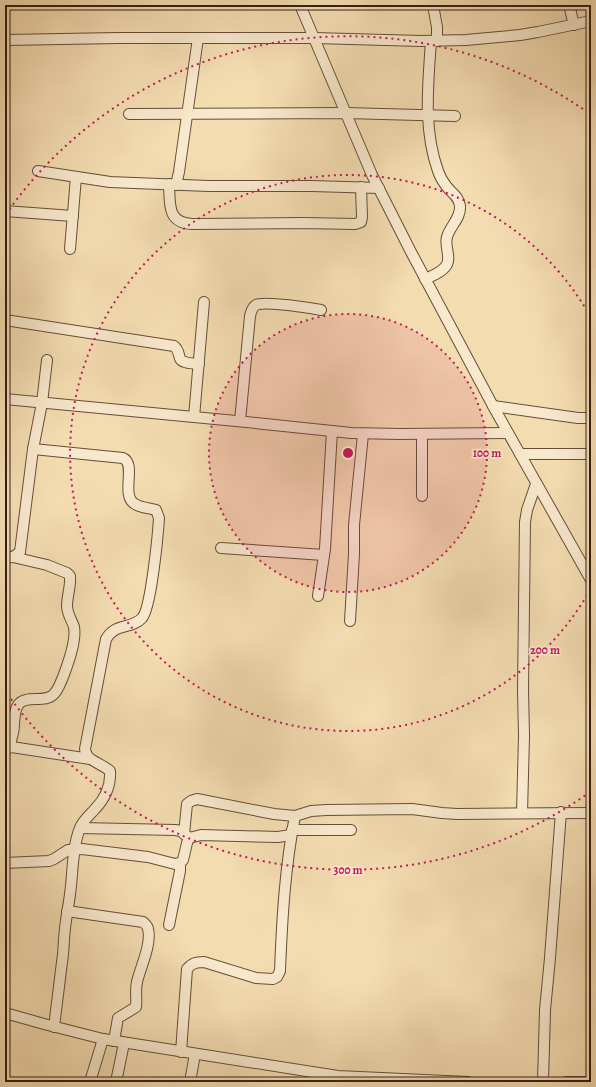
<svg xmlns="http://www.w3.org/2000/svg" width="596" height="1087" font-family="Alegreya,serif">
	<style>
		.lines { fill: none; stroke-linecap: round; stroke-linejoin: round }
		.minor-casing { stroke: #644e3a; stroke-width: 12 }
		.minor { stroke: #f8e8cc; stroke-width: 10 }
		.ring { fill: none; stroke: #c2185b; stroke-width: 2; stroke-dasharray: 2 4 }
		.centre { fill: #c2185b; stroke: #f8e8cc; stroke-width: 2 }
		.ring-label { font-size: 12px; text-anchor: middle; font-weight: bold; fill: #c2185b; stroke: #f8e8cc; stroke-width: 3.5; stroke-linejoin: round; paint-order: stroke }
	</style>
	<rect width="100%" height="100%" fill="#f4dcb1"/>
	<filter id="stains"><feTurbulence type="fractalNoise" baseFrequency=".005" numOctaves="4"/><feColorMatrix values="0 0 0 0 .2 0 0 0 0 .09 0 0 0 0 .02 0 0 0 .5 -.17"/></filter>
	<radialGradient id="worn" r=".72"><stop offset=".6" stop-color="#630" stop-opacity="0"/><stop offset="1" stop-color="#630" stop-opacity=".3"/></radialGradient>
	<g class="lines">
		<defs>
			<g id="minor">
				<polyline points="300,5 372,175 411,252 493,406 591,580"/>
				<polyline points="433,5 437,27 437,41"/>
				<polyline points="569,5 574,25"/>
				<polyline points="5,40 118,38 314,38 421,41 466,40 520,35 538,32 591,21"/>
				<polyline points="129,114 346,113 455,116"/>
				<polyline points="38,171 110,182 208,186 312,186 379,188"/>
				<path d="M169 184C170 204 167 223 192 224L304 223 355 224 361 222 362 217 361 187"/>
				<polyline points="176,185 179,172 198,38"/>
				<polyline points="5,211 73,216"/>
				<polyline points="70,249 76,177"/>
				<path d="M425 279C432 276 441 273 446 266 452 258 444 246 447 237 450 226 461 218 460 206 459 197 453 194 447 187 443 182 440 177 438 171 423 129 428 85 431 41"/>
				<path d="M5 320 174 346C182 352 176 360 185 362 189 364 194 363 199 364"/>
				<polyline points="5,399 236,421 351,433 400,434 508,433"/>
				<polyline points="493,406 578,418 591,418"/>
				<polyline points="194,417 204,302"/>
				<path d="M240 421 250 316C251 312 252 307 256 305 266 301 309 308 321 310"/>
				<polyline points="422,434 422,496"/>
				<path d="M33 449 123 458C137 464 120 496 135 504 141 508 150 508 156 510L159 518C158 534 151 609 142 618 131 630 116 622 106 639L85 749C85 751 86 753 87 755 89 760 105 766 110 771 111 785 105 799 95 809 90 815 83 820 80 828 72 847 73 874 70 894 69 903 67 912 66 921 64 932 64 943 63 954 60 979 57 1003 54 1027"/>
				<polyline points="520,454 591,454"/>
				<polyline points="221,548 324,555"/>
				<polyline points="5,558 13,557 20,552 33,449 42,403 47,360"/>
				<polyline points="318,596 325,549 332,431"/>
				<polyline points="350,621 354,554 354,525 363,434"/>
				<polyline points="5,746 90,759"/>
				<path d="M9 748C10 743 12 738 13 733 15 724 13 713 18 705 25 694 45 704 54 694 61 687 71 655 73 645 74 640 75 632 74 627 72 620 67 614 67 606 67 596 71 586 70 576L67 573 47 565 13 557"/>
				<polyline points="522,813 524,736 523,690 525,522 527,510 536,484"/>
				<polyline points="80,828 175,830 181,831 188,837"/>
				<polyline points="292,830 351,830"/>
				<polyline points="184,834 187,804 191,801 197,799 274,814 295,816 311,811 326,810 412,809 442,813 457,814 591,813"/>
				<polyline points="5,863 49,861 54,859 68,850 82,849 148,857 175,864 180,863 183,860 187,843 189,838 201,835 278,837 291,835"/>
				<path d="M67 911 143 922C145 924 148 926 148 929 152 944 140 968 137 982 135 990 137 999 136 1007L118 1018 114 1041"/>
				<polyline points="169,925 180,871 180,863"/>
				<polyline points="5,1013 44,1024 103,1039 338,1076 468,1082"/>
				<path d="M181 1052 187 969C192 963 196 962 204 962L256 978 273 979 277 977 280 971C282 919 285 867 295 816"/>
				<polyline points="90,1082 103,1039"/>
				<polyline points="116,1082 124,1043"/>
				<polyline points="190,1082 195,1054"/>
				<polyline points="543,1082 545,1010 550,958 561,812"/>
				<polyline points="566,1082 591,1082"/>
			</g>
		</defs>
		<use href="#minor" class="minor-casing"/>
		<use href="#minor" class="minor"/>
	</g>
	<circle cx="348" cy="453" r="139" fill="#c2185b" fill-opacity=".12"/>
	<g class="ring">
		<circle cx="348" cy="453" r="139"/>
		<path d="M590 590A278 278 0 1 1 590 316"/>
		<path d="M590 792A417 417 0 0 1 6 692M6 214A417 417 0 0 1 590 114"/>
	</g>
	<circle cx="348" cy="453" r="6" class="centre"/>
	<g class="ring-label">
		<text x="487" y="457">100 m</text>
		<text x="545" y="654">200 m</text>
		<text x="348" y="874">300 m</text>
	</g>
	<rect width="596" height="1087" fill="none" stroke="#f4dcb1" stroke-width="20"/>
	<rect x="6" y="6" width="584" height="1075" fill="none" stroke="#341f13" stroke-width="2"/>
	<rect x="10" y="10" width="576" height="1067" fill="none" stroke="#341f13"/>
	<rect width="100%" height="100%" filter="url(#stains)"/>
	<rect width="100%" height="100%" fill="url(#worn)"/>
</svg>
